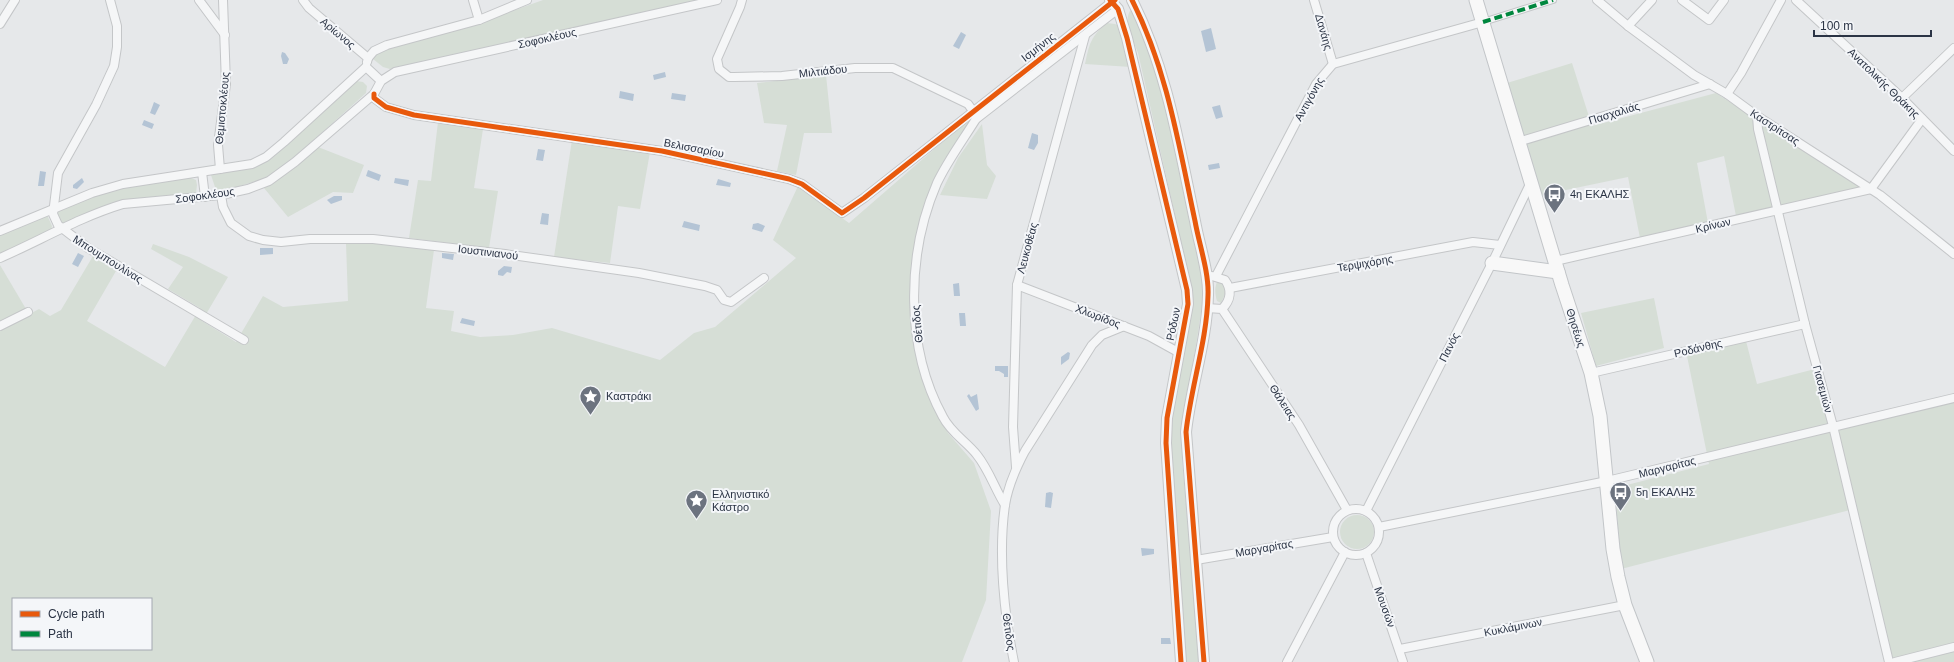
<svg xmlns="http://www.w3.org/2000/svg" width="1954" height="662" font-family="Helvetica,sans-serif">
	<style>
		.green { fill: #d6ded6; fill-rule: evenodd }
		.water { fill: #b4c4d5 }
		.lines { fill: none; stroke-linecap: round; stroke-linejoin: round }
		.pedestrian-casing { stroke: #c4c6c8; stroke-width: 8 }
		.minor-casing { stroke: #c4c6c8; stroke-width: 10 }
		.tertiary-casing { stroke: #c4c6c8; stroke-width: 12 }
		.primary-casing { stroke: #c2c5c8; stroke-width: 15 }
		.pedestrian { stroke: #f5f6f7; stroke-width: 6 }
		.minor { stroke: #f5f6f7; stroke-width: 8 }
		.tertiary { stroke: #f5f6f7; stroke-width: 10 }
		.primary { stroke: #f8f8f8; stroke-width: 13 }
		.quiet { stroke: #00873e; stroke-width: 4; stroke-dasharray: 8 4; stroke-linecap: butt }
		.cycleway-casing { stroke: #f4f6f9; stroke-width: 8 }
		.cycleway { stroke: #e8590c; stroke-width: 5 }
		.labels { text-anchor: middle; stroke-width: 4; stroke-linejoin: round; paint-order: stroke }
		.street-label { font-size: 11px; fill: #2b3445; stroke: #f4f6f9 }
		.poi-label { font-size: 11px; fill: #2b3445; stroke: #f4f6f9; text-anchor: start }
	</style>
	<rect width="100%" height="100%" fill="#e6e8ea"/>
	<g class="green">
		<polygon points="543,0 700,0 390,69 383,67 373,59 377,52 479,23"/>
		<path d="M1130 11 1136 13 1161 85 1191 215 1203 287 1202 306 1197 339 1182 425V459L1200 662H1185L1170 473 1171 434 1176 388 1191 285 1138 53C1134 42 1123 22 1130 11Z"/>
		<path d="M1107 23 1115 24 1122 28 1131 67 1085 64C1089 44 1091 36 1107 23Z"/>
		<polygon points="1572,63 1592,126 1716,93 1862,188 1736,216 1724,156 1697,163 1708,223 1640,238 1628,177 1542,195 1507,83"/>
		<polygon points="826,75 832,133 804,133 796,175 777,171 787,125 764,123 757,83"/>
		<polygon points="356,81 363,82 367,86 366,93 286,165 266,178 217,193 211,175 214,172 250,169 272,158"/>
		<path d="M970 118 972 123 949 154 933 182 920 223 912 318 926 392 948 433 974 463 991 511 986 600 962 662H0V330L39 309 50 316 61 310 93 256 116 271 87 321 165 367 200 308 168 289 183 267 151 249 153 244 189 257 228 277 202 321 236 342 263 296 283 307 348 301 346 243 372 242 434 250 426 308 454 311 451 331 480 337 513 335 552 328 660 360 694 333 715 327 796 258 773 240 798 186 849 223ZM13 599H151V649H13Z"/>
		<polygon points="438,122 483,129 474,188 498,191 489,248 409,238 418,180 431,181"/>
		<polygon points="982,124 987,165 996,176 987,199 940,195 958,158"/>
		<polygon points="572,140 650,152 640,209 618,206 610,263 554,257"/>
		<polygon points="318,147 364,165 353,193 333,192 288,217 264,188 289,172"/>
		<polygon points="191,178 196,180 197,185 196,193 194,195 128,201 65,225 57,217 57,212 100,194 131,185"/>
		<polygon points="47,215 52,226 51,231 0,255 0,235"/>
		<polygon points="0,265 26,309 0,322"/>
		<path d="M1218 280 1226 285V292L1221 303 1217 301C1215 294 1214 287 1218 280Z"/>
		<polygon points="1654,298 1664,348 1596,366 1581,313"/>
		<polygon points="1746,341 1757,384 1815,369 1850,510 1621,569 1615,488 1709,464 1687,356"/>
		<polygon points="1954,397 1954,662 1893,662 1833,426"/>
		<circle cx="1357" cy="532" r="17"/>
	</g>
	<g class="water">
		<polygon points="1211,28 1216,49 1206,52 1201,31"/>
		<polygon points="961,32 966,35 959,49 953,46"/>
		<polygon points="282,52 285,53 289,59 287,64 283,64 281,56"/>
		<polygon points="665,72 666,77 654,80 653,75"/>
		<polygon points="620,91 634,94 633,101 619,98"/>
		<polygon points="672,93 686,95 685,101 671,99"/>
		<polygon points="154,102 160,105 155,115 150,113"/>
		<polygon points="1220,105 1223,117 1216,119 1212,107"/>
		<polygon points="144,120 154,124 152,129 142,125"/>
		<polygon points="1032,133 1038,135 1038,143 1034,150 1028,148"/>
		<polygon points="538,149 545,150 543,161 536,160"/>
		<polygon points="1219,163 1220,168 1209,170 1208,165"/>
		<polygon points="368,170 381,175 379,181 366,176"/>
		<polygon points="40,171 46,172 44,186 38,186"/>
		<polygon points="82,178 84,182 77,189 73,188 73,185"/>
		<polygon points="395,178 409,180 408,186 394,183"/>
		<polygon points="718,179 731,183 730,187 716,185"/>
		<polygon points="334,196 342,196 342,200 331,204 327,200"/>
		<polygon points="542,213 549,214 548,225 540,224"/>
		<polygon points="684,221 700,225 699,231 682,227"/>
		<polygon points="758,223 765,226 762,232 752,229 753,224"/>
		<polygon points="260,248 273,248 273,254 260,255"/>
		<polygon points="78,253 84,256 78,267 72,264"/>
		<polygon points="442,253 454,254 453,260 442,258"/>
		<polygon points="504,266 512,267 511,273 507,272 503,276 498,275 498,271"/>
		<polygon points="959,283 960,296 954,296 953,284"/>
		<polygon points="959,313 965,313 966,326 960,326"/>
		<polygon points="462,318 475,321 474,326 460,323"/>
		<polygon points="1068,352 1070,353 1069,359 1061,365 1061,357"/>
		<polygon points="995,366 1008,366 1008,377 1004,377 1004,374 999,371 995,371"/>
		<polygon points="969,394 971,397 977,394 979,409 976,411 967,396"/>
		<polygon points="1050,492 1053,493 1051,508 1045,507 1046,493"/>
		<polygon points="1141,548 1154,549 1154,554 1142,556"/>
		<polygon points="1161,638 1170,638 1171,644 1161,644"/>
	</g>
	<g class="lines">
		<defs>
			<polyline id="pedestrian" points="1483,22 1553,0"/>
			<g id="minor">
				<polyline points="110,0 117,26 117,47 114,66 96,105 58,173 53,214 58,225 88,248 244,340"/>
				<polyline points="199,0 225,35"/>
				<polyline points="303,0 309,8 368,58 367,62"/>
				<polyline points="473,0 479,20"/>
				<path d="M742 0 740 7 717 59 719 69 729 77H734L782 76 855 68H893L968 104 973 111 976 119C963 140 948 160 937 183 906 255 905 348 943 417 951 433 967 442 977 455 989 470 995 489 1005 505"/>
				<polyline points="1314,0 1333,64"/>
				<polyline points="1597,0 1628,26 1694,75 1727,94 1757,116 1880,195 1954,254"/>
				<polyline points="1682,0 1709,20 1724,0"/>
				<polyline points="1796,0 1902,98 1954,151"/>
				<polyline points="0,24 15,0"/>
				<polyline points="1628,26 1652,0"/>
				<polyline points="368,58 374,51 387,45 479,20 527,0"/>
				<polyline points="366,67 381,81"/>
				<polyline points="374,94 374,98 386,107 414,115 662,151 789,179 802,184 842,213 864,198 1113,1"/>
				<polyline points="1727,94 1741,73 1781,0"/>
				<polyline points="1902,98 1954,48"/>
				<polyline points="1757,116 1758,129 1805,324 1833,426 1889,662"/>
				<polyline points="976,119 1118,9"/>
				<polyline points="1518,142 1710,84"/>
				<polyline points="220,169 218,145 226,84 223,0"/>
				<polyline points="202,172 205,197"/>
				<polyline points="1871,189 1922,119"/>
				<polyline points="221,195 223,207 231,223 249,236 263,240 281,242 310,239 373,239 505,254 639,273 705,286 717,290 724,300 731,302 764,278"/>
				<polyline points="0,231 92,193 123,184 252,164 266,157 284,142 366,67"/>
				<path d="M0 258C41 240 80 217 123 204L221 195 248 189 269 181 295 162 374 94 381 81 395 72 717 0"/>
				<polyline points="1555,261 1871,189"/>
				<path d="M1212 276 1225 280C1232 290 1231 300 1222 309"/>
				<polyline points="1216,276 1316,84 1333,64 1483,22"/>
				<polyline points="1017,285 1149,336 1178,352"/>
				<polyline points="1230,288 1473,242 1500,245"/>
				<polyline points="1207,308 1222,309 1299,425 1347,510"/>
				<polyline points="0,326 28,312"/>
				<polyline points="1591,373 1805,324"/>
				<polyline points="1016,467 1013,427 1017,285 1085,36"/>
				<circle cx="1356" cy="532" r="23"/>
				<polyline points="1366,511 1492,263 1531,182"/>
				<polyline points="1379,527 1607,481 1954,398"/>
				<polyline points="1366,553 1403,662"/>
				<polyline points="1196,560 1333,537"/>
				<polyline points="1400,649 1625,605"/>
				<path d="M1014 662C1004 614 998 554 1005 505 1008 486 1016 468 1025 451L1092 345 1102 335 1124 326"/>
				<polyline points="1287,662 1345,552"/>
				<polyline points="1895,662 1954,647"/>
			</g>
			<g id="tertiary">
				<polyline points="1110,0 1118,9 1127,38 1187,290 1188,304 1167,418 1166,443 1181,662"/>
				<path d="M1132 0C1167 69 1179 146 1195 221 1199 244 1209 272 1208 295 1207 341 1191 386 1186 432L1204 662"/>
			</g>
			<g id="primary">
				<polyline points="1476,0 1562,285 1591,373 1600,416 1613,549 1618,577 1625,605 1647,662"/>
				<polyline points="1492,263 1558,272"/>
			</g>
		</defs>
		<use href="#pedestrian" class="pedestrian-casing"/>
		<use href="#minor" class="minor-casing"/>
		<use href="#tertiary" class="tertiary-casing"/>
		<use href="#primary" class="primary-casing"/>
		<use href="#pedestrian" class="pedestrian"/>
		<use href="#minor" class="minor"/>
		<use href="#tertiary" class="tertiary"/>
		<use href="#primary" class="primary"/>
		<polyline class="quiet" points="1483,22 1553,0"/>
		<defs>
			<g id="cycleway">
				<polyline points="1110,0 1118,9 1127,38 1187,290 1188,304 1167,418 1166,443 1181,662"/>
				<path d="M1132 0C1167 69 1179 146 1195 221 1199 244 1209 272 1208 295 1207 341 1191 386 1186 432L1204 662"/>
				<polyline points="374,94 374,98 386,107 414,115 662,151 789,179 802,184 842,213 864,198 1115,0"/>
			</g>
		</defs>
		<use href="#cycleway" class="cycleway-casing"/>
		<use href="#cycleway" class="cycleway"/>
	</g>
	<defs>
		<symbol id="bus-pin" viewBox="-11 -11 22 30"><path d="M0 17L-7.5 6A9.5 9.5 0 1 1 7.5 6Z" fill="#6c737f" stroke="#f4f6f9"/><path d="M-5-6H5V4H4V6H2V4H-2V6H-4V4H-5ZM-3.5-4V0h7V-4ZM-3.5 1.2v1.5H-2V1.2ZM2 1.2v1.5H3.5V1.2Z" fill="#fff"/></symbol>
		<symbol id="sight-pin" viewBox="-11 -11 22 30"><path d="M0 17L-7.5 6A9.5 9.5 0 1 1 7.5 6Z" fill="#6c737f" stroke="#f4f6f9"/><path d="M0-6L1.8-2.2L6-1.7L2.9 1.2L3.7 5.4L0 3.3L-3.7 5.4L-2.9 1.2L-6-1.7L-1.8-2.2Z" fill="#fff"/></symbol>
	</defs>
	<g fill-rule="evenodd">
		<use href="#bus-pin" x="1542" y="182" width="25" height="34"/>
		<use href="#sight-pin" x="578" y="384" width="25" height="34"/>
		<use href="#bus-pin" x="1608" y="480" width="25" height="34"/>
		<use href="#sight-pin" x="684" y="488" width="25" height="34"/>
	</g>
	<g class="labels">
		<g class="street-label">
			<text transform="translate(1324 32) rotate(74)" y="4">Δανάης</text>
			<text transform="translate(338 33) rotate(40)" y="4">Αρίωνος</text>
			<text transform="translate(547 38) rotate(-13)" y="4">Σοφοκλέους</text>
			<text transform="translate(1038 47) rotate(-38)" y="4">Ισμήνης</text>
			<text transform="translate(823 71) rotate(-6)" y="4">Μιλτιάδου</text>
			<text transform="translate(1884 83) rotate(44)" y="4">Ανατολικής Θράκης</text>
			<text transform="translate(1309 99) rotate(-61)" y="4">Αντιγόνης</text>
			<text transform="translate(222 108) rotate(-85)" y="4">Θεμιστοκλέους</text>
			<text transform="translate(1614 113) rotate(-17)" y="4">Πασχαλιάς</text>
			<text transform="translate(1775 127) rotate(33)" y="4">Καστρίτσας</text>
			<text transform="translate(694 148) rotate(11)" y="4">Βελισσαρίου</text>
			<text transform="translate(205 195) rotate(-8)" y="4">Σοφοκλέους</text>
			<text transform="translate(1713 225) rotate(-13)" y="4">Κρίνων</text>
			<text transform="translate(1027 248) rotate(-75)" y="4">Λευκοθέας</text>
			<text transform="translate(488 252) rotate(7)" y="4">Ιουστινιανού</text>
			<text transform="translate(108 259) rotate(32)" y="4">Μπουμπουλίνας</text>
			<text transform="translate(1365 263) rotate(-10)" y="4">Τερψιχόρης</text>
			<text transform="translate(1098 316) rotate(21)" y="4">Χλωρίδος</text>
			<text transform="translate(917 324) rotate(-95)" y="4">Θέτιδος</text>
			<text transform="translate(1173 324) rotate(-78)" y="4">Ρόδων</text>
			<text transform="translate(1576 328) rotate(72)" y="4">Θησέως</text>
			<text transform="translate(1449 347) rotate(-63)" y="4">Πανός</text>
			<text transform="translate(1698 348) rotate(-13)" y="4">Ροδάνθης</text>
			<text transform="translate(1823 389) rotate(75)" y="4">Γιασεμιών</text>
			<text transform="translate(1283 402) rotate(57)" y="4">Θάλειας</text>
			<text transform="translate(1667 467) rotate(-14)" y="4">Μαργαρίτας</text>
			<text transform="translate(1264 548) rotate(-10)" y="4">Μαργαρίτας</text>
			<text transform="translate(1385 607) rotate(70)" y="4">Μουσών</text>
			<text transform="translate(1513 627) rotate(-11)" y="4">Κυκλάμινων</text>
			<text transform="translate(1009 632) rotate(82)" y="4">Θέτιδος</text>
		</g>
		<g class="poi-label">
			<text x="1570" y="198">4η ΕΚΑΛΗΣ</text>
			<text x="606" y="400">Καστράκι</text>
			<text x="1636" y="496">5η ΕΚΑΛΗΣ</text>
			<text x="712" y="498">Ελληνιστικό<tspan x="712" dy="13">Κάστρο</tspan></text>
		</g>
	</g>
	<rect x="12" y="598" width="140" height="52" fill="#f4f6f9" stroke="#a4a8b1"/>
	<rect x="20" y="611" width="20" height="6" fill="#e8590c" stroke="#a4a8b1"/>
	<text x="48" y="618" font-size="12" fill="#2b3445">Cycle path</text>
	<rect x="20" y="631" width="20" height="6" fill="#00873e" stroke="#a4a8b1"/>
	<text x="48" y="638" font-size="12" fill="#2b3445">Path</text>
	<path d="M1814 30v6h117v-6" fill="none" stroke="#2b3445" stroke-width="2"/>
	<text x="1820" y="30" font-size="12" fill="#2b3445" stroke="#f4f6f9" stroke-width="3" paint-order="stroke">100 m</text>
</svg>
